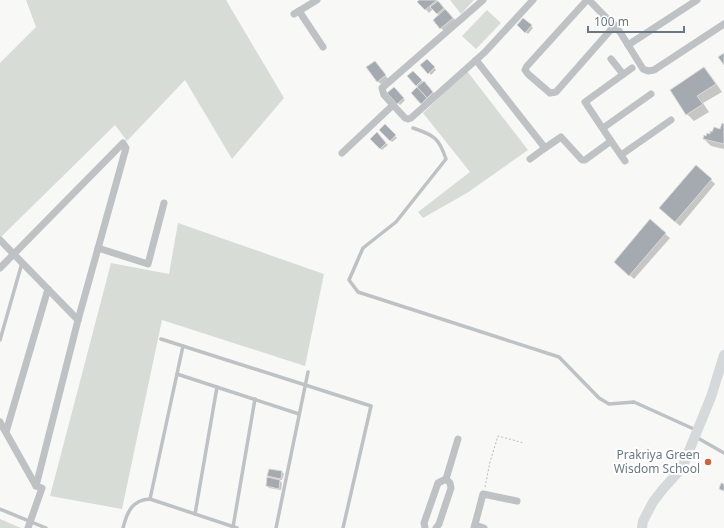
<svg xmlns="http://www.w3.org/2000/svg" width="724" height="528" font-family="'Noto Sans',sans-serif">
	<style>
		.green { fill: #d8dcd6 }
		.shadow { fill: #0003 }
		.building { fill: #a4aab0; stroke: #dadad8 }
		.lines { fill: none; stroke-linecap: round; stroke-linejoin: round }
		.path { stroke: #b8bbbe; stroke-width: 1; stroke-dasharray: 2 2; stroke-linecap: butt }
		.service { stroke: #bec2c5; stroke-width: 3.5 }
		.minor { stroke: #bec2c5; stroke-width: 7 }
		.secondary { stroke: #d5d9dc; stroke-width: 10 }
		.poi-dot { fill: #cc6341; stroke: #fff; stroke-width: 1.5 }
		.labels { text-anchor: middle; stroke-width: 4; stroke-linejoin: round; paint-order: stroke }
		.poi-label { font-size: 12px; fill: #6b7883; stroke: #fff; text-anchor: end }
	</style>
	<rect width="100%" height="100%" fill="#f8f8f6"/>
	<g class="green">
		<polygon points="26,0 226,0 284,98 232,159 185,80 127,141 115,125 0,238 0,63 36,27"/>
		<polygon points="450,0 474,0 461,14"/>
		<polygon points="487,10 501,23 476,49 462,36"/>
		<polygon points="467,71 528,150 467,193 423,218 418,212 470,172 423,113"/>
		<polygon points="178,223 324,274 305,366 162,320 122,509 50,496 111,263 169,274"/>
		<polygon points="0,519 21,528 0,528"/>
	</g>
	<g class="shadow">
		<polygon points="421,0 437,0 456,21 444,31 434,20 439,15 433,9 429,13 419,2"/>
		<polygon points="524,19 533,28 528,34 518,25"/>
		<polygon points="427,60 436,70 431,75 422,65"/>
		<polygon points="375,62 388,79 381,84 377,81"/>
		<polygon points="704,69 711,76 722,92 703,103 709,112 694,121 687,114 671,90"/>
		<polygon points="413,72 435,94 423,105 412,93 418,87 408,76"/>
		<polygon points="394,88 405,100 400,105 389,93"/>
		<polygon points="385,125 397,138 392,142 381,130"/>
		<polygon points="724,125 724,149 711,146 704,139 721,130"/>
		<polygon points="377,134 388,145 382,150 371,139"/>
		<polygon points="711,180 715,184 680,226 665,213"/>
		<polygon points="650,221 670,238 634,279 619,266"/>
		<polygon points="282,472 284,474 282,480 279,480 282,483 281,490 269,488 267,486 271,479 268,476"/>
	</g>
	<g class="building">
		<polygon points="419,0 437,0 425,10 417,2"/>
		<polygon points="438,1 444,8 437,14 430,7"/>
		<polygon points="445,9 453,18 440,29 433,20"/>
		<polygon points="523,18 532,25 525,33 517,25"/>
		<polygon points="724,53 724,65 718,57"/>
		<polygon points="427,59 435,67 428,74 420,65"/>
		<polygon points="375,61 386,75 377,82 366,67"/>
		<polygon points="704,67 716,84 697,96 703,104 686,115 670,90"/>
		<polygon points="413,71 422,80 416,86 407,76"/>
		<polygon points="424,81 433,92 427,98 417,87"/>
		<polygon points="394,87 404,98 397,104 387,93"/>
		<polygon points="417,87 427,98 421,104 411,93"/>
		<polygon points="722,123 724,124 724,144 703,139 704,135 706,136 707,133 710,134 710,131 712,132 714,127 720,129"/>
		<polygon points="385,124 396,135 390,141 379,130"/>
		<polygon points="377,132 386,143 380,149 370,139"/>
		<polygon points="696,165 712,179 675,222 659,208"/>
		<polygon points="650,219 666,233 629,276 614,262"/>
		<polygon points="269,469 282,471 281,479 267,476"/>
		<polygon points="267,477 280,480 279,489 266,486"/>
		<polygon points="721,483 724,484 724,491 719,489"/>
	</g>
	<g class="lines">
		<polyline class="path" points="485,487 490,462 498,436 524,443"/>
		<g class="service">
			<path d="M413 128C434 135 439 138 446 159L396 222 363 248 349 280 358 292 559 357 599 398 609 404 634 402 696 430"/>
			<polyline points="161,339 371,406 343,528"/>
			<polyline points="0,340 22,263"/>
			<polyline points="177,374 299,414"/>
			<polyline points="696,437 724,453"/>
			<polyline points="150,499 183,346"/>
			<polyline points="0,509 46,528"/>
			<polyline points="195,514 217,387"/>
			<polyline points="233,527 255,399"/>
			<path d="M123 528C127 512 132 500 150 499L237 528"/>
			<polyline points="276,528 308,372"/>
		</g>
		<g class="minor">
			<polyline points="483,0 382,88 384,95 405,118 408,119 411,118 485,52 533,0"/>
			<polyline points="587,0 527,66 525,70 528,74 550,93 556,92 615,25"/>
			<polyline points="589,0 620,32 643,69 648,71 654,70 724,24"/>
			<polyline points="299,11 323,47"/>
			<polyline points="294,14 317,0"/>
			<polyline points="628,45 697,0"/>
			<polyline points="611,59 623,74"/>
			<polyline points="476,60 545,148 561,137 582,160 585,160 611,141 625,161"/>
			<polyline points="603,128 651,94"/>
			<polyline points="611,141 585,102 632,68"/>
			<polyline points="342,153 393,105"/>
			<polyline points="621,155 671,120"/>
			<polyline points="530,159 545,148"/>
			<polyline points="0,240 78,320"/>
			<polyline points="98,248 148,264 164,203"/>
			<polyline points="0,268 123,143 126,148 78,320 36,486"/>
			<polyline points="0,422 36,486 42,488 28,528"/>
			<polyline points="6,432 48,289"/>
			<polyline points="475,525 484,528"/>
			<polyline points="425,528 424,523 438,483 446,479"/>
			<polyline points="436,528 439,524 451,488 450,483 446,479 458,439"/>
			<polyline points="474,528 483,494 517,501"/>
		</g>
		<polyline class="secondary" points="642,528 643,521 653,502 663,489 682,468 711,397 724,355"/>
	</g>
	<circle class="poi-dot" cx="708" cy="462" r="4"/>
	<g class="labels">
		<g class="poi-label">
			<text x="700" y="459">Prakriya Green<tspan x="700" dy="14">Wisdom School</tspan></text>
		</g>
	</g>
	<path d="M588 26v6h96v-6" fill="none" stroke="#6b7883" stroke-width="2"/>
	<text x="594" y="26" font-size="12" fill="#6b7883" stroke="#ffffff" stroke-width="3" paint-order="stroke">100 m</text>
</svg>
